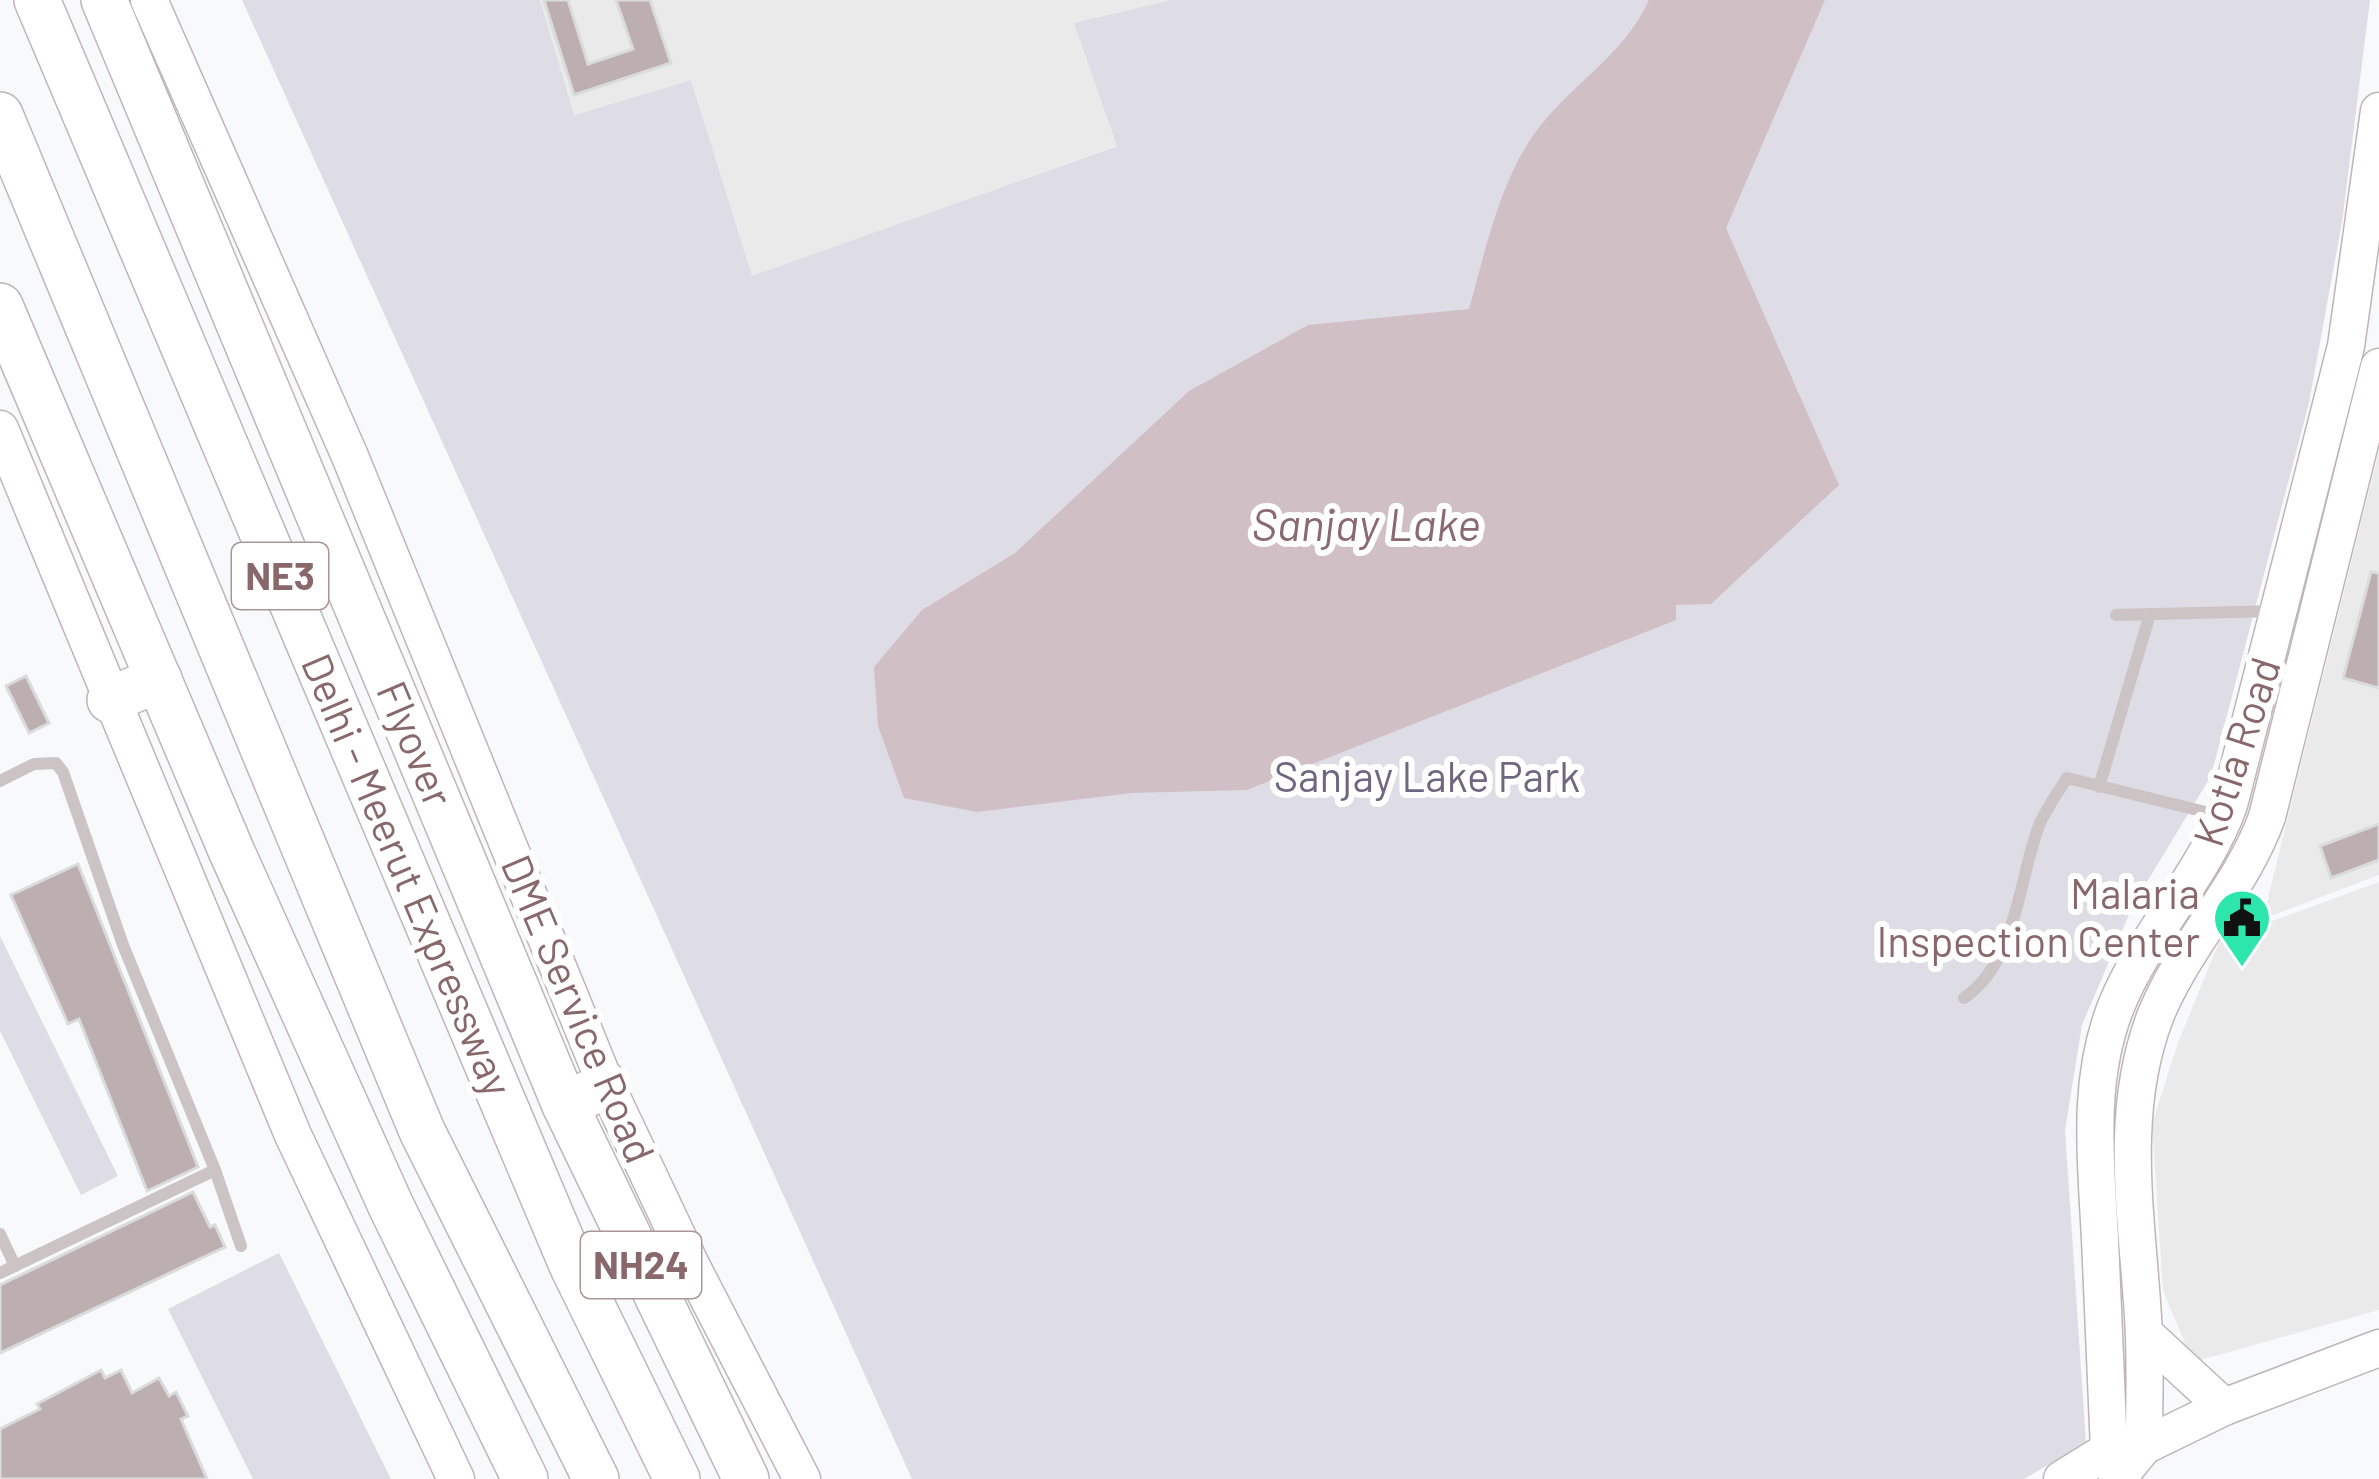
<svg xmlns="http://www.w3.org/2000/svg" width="2379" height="1479" font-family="Barlow,sans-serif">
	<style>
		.built { fill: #ebeaeb }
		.green { fill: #dedde6 }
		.water { fill: #d0c0c5 }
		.building { fill: #bdaeaf; stroke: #dadbdc; stroke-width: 3 }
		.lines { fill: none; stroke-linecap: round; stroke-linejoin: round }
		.secondary-casing { stroke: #c0b5b6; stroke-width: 39 }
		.highway-casing { stroke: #beb6b7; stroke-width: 48 }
		.lane { stroke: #ccc3c4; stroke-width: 12 }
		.secondary { stroke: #fff; stroke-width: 36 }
		.highway { stroke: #fff; stroke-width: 45 }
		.labels { text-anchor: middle; stroke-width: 12; stroke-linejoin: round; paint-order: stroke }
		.shield { fill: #fff; stroke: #ac9597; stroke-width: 3 }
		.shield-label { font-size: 39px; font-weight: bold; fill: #89686b }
		.street-label { font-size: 42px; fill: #89686b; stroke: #fff }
		.park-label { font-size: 42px; fill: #6e6780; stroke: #fff }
		.poi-label { font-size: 42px; fill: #89686b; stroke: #fff; text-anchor: end }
		.water-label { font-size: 45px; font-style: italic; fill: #8b6973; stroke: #fff }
	</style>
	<rect width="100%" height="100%" fill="#f8f9fa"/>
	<g class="built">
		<polygon points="540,0 1172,0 1118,145 752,277 691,80 573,115"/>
		<polygon points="2379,451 2379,875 2263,919 2282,841"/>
		<polygon points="2379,882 2379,1310 2193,1362 2163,1291 2152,1124 2179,1040 2220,940"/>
	</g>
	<g class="green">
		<polygon points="242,0 540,0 574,115 691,80 752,276 1117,146 1074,23 1172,0 2370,0 2342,222 2309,403 2211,776 2133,905 2082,1025 2065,1130 2086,1443 2024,1479 912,1479"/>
		<polygon points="0,936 118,1176 81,1195 0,1031"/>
		<polygon points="279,1253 391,1479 253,1479 168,1309"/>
	</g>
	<path class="water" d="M1649 0H1825L1726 228 1839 485 1711 604 1676 605V620L1247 790 1131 793 977 812 904 798 878 726 874 667 922 610 1015 553 1189 391 1308 325 1469 309C1485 252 1499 184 1534 134 1569 85 1624 56 1649 0Z"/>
	<g class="building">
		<polygon points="544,0 568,0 588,64 633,49 616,0 650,0 671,63 574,95"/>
		<polygon points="2371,572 2379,573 2379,688 2343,678"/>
		<polygon points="26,676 49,723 29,733 6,686"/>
		<polygon points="2379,824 2379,860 2331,878 2320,846"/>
		<polygon points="78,864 198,1167 147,1191 79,1019 68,1024 11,895"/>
		<polygon points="193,1192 210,1227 215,1225 225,1247 0,1353 0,1285"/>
		<polygon points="101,1370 105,1378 121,1370 132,1393 159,1378 169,1396 176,1392 188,1416 181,1419 207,1479 0,1479 0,1429 40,1409 37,1404"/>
	</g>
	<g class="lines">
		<defs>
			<g id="secondary">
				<polyline points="149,0 349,454 606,1085 691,1265 802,1479"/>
				<polyline points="0,429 293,1135 456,1479"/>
				<polyline points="2144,1333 2224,1407"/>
				<path d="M2144 1446C2144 1403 2146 1360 2143 1317 2137 1217 2118 1114 2155 1017 2183 946 2241 889 2267 817L2379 367"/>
				<path d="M2109 1450C2106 1379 2103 1309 2100 1239 2096 1161 2086 1079 2117 1004 2146 933 2203 877 2229 805L2346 346 2379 111"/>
				<polyline points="2062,1479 2109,1450 2144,1446 2224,1407 2379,1348"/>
				<polyline points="2117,1479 2144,1446"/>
			</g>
			<g id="highway">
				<polyline points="37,0 572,1265 677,1479"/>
				<polyline points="104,0 565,1105 746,1479"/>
				<polyline points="0,115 422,1131 596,1479"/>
				<polyline points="0,306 231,850 391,1206 525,1479"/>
				<polyline points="110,700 159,679"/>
				<polyline points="565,1105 606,1085"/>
			</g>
		</defs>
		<use href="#secondary" class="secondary-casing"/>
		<use href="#highway" class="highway-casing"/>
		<g class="lane">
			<polyline points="2116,615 2276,611"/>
			<polyline points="0,781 34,764 56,763 63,772 123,945 215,1170 241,1246"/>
			<polyline points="2099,787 2150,614"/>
			<path d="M1964 998C2016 963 2018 884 2038 828 2045 810 2057 794 2067 778L2218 815"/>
			<polyline points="0,1234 15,1266"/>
			<polyline points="0,1273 215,1170"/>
		</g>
		<use href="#secondary" class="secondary"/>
		<use href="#highway" class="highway"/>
	</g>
	<defs>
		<symbol id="civic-pin" viewBox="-11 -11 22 30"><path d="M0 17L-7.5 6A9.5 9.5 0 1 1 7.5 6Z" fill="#2ce6ac" stroke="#fff"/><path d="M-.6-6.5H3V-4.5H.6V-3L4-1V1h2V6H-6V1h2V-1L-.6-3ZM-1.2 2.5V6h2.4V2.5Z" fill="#111"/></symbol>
	</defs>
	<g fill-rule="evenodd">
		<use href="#civic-pin" x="2209" y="885" width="66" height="90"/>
	</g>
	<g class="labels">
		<g class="shield">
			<rect x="232" y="543" width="96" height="66" rx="9"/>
			<rect x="581" y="1232" width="120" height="66" rx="9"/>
		</g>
		<g class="shield-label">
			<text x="280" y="590">NE3</text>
			<text x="641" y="1279">NH24</text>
		</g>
		<g class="street-label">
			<text transform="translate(415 744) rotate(67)" y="15">Flyover</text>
			<text transform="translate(2237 752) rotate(-72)" y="15">Kotla Road</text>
			<text transform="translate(407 875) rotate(67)" y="15">Delhi - Meerut Expressway</text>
			<text transform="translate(578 1009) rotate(67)" y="15">DME Service Road</text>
		</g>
		<g class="park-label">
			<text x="1427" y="792">Sanjay Lake Park</text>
		</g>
		<g class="poi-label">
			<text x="2200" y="909">Malaria<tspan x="2200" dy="48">Inspection Center</tspan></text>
		</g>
		<g class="water-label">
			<text x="1366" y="541">Sanjay Lake</text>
		</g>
	</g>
</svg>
